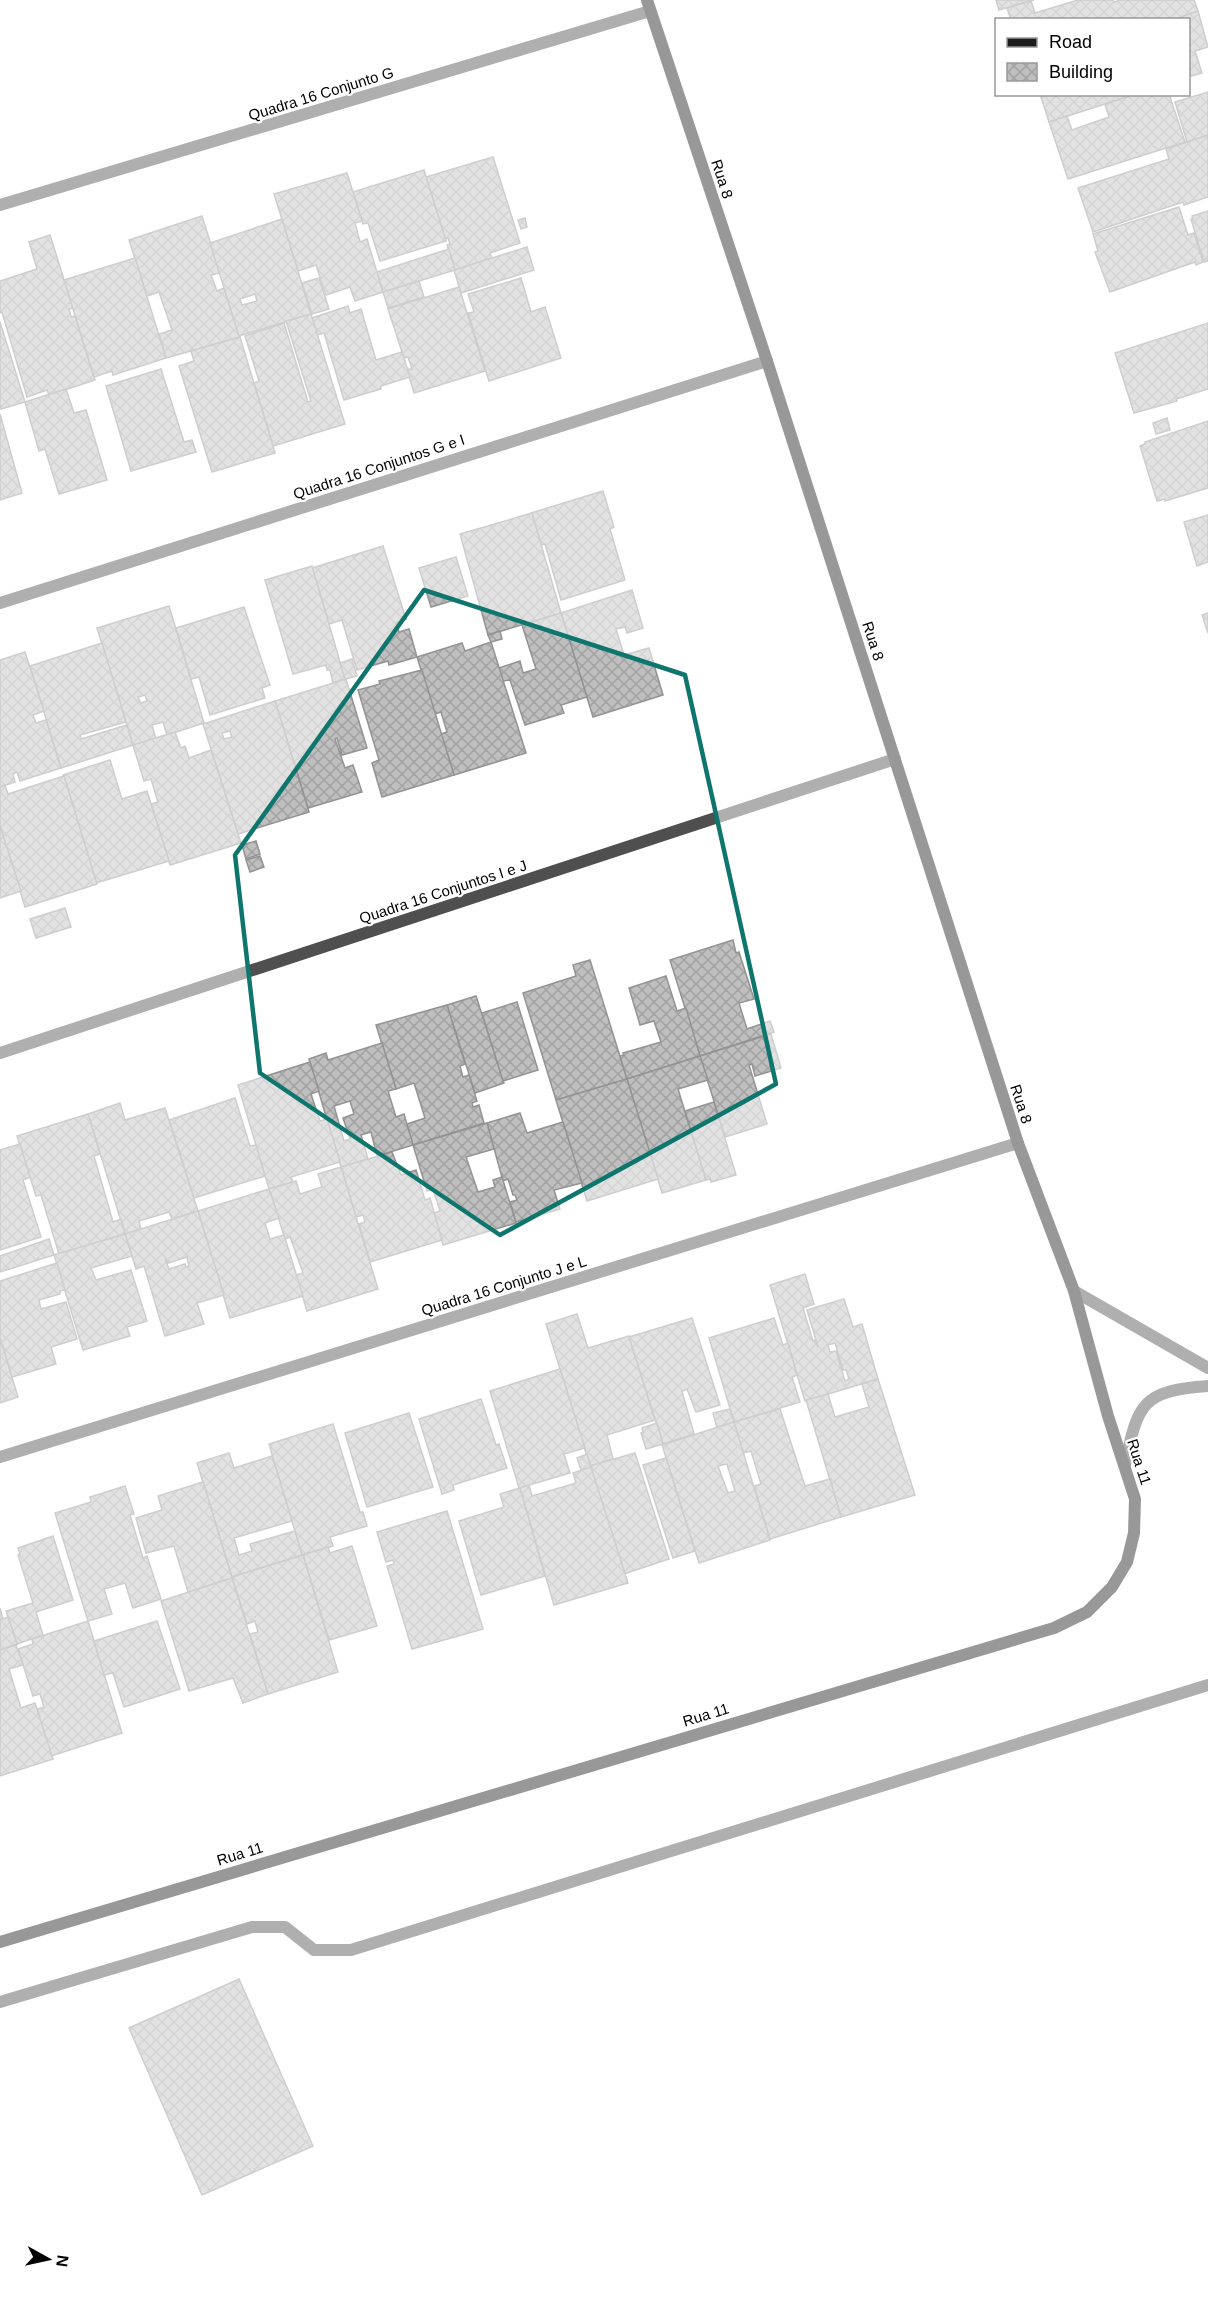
<svg xmlns="http://www.w3.org/2000/svg" width="1208" height="2307" font-family="Arial,sans-serif">
	<style>
		.building { fill: url(#building-cross-hatch); stroke: #939393; stroke-width: 1.5; fill-rule: evenodd }
		.lines { fill: none; stroke-linecap: round; stroke-linejoin: round }
		.pedestrian { stroke: #4f4f4f; stroke-width: 12 }
		.minor { stroke: #4f4f4f; stroke-width: 12 }
		.tertiary { stroke: #4f4f4f; stroke-width: 12 }
		.secondary { stroke: #1c1c1c; stroke-width: 12 }
		.marked { fill: none; stroke: #0f766e; stroke-width: 4.5; stroke-linejoin: round }
		.labels { text-anchor: middle; stroke-width: 4.5; stroke-linejoin: round; paint-order: stroke }
		.street-label { font-size: 15px; fill: #000; stroke: #fff }
	</style>
	<defs>
		<pattern id="building-cross-hatch" width="8" height="8" patternUnits="userSpaceOnUse" patternTransform="scale(1.5)"><rect width="8" height="8" fill="#bfbfbf"/><path d="M0 0l8 8M0 8l8-8" fill="none" stroke="#a2a2a2"/></pattern>
	</defs>
	<rect width="100%" height="100%" fill="#fff"/>
	<g class="building">
		<polygon points="996,0 1034,0 999,10"/>
		<polygon points="1078,0 1113,0 1114,2 1120,0 1194,0 1198,11 1172,20 1011,20 1007,8 1031,1 1035,13"/>
		<polygon points="1198,11 1208,47 1195,51 1202,73 1188,77 1188,20 1172,20"/>
		<polygon points="1208,92 1208,135 1187,142 1175,102"/>
		<polygon points="1040,94 1136,94 1049,122"/>
		<polygon points="1136,94 1169,94 1185,142 1068,179 1049,122 1067,116 1072,130 1109,117 1105,104"/>
		<polygon points="1208,135 1208,197 1184,205 1183,202 1093,232 1078,188 1169,159 1166,149"/>
		<polygon points="493,157 520,243 490,253 492,258 455,270 447,245 450,244 448,238 445,239 426,177"/>
		<polygon points="424,170 446,241 380,261 368,223 363,224 353,192"/>
		<polygon points="347,173 362,221 355,223 360,242 367,239 383,292 355,301 350,287 326,295 316,265 298,271 274,194"/>
		<polygon points="1179,207 1188,235 1194,233 1203,262 1196,265 1195,262 1110,292 1095,252 1098,251 1093,234"/>
		<polygon points="1208,211 1208,261 1204,262 1191,219 1193,219 1192,216"/>
		<polygon points="202,216 220,273 211,275 217,291 224,288 240,337 166,358 159,334 172,330 159,292 147,296 129,240"/>
		<polygon points="525,218 527,227 521,229 518,220"/>
		<path d="M282 219 311 314 239 336 210 243ZM255 294 257 301 242 305 240 299Z"/>
		<polygon points="50,235 73,308 69,309 71,317 75,316 95,380 49,395 47,390 27,397 2,312 0,313 0,281 37,269 29,242"/>
		<polygon points="527,247 534,270 461,293 454,270"/>
		<polygon points="449,249 455,270 383,292 377,272"/>
		<polygon points="135,258 166,358 113,375 112,371 94,377 64,280"/>
		<polygon points="319,278 329,309 312,314 302,283"/>
		<polygon points="521,278 531,312 545,307 561,358 489,381 468,313 474,312 468,294"/>
		<polygon points="419,281 424,297 388,308 383,292"/>
		<polygon points="459,287 485,371 414,393 407,369 412,369 408,357 404,358 388,309"/>
		<polygon points="348,306 350,313 361,309 376,360 402,352 410,377 381,386 381,389 344,400 324,333 317,335 312,318"/>
		<polygon points="311,314 345,424 273,446 254,383 259,381 245,336 284,323 308,402 311,401 286,321"/>
		<polygon points="0,322 25,402 1,409 0,405"/>
		<polygon points="1208,323 1208,389 1176,399 1177,401 1134,413 1115,353"/>
		<polygon points="240,337 275,453 212,472 179,366 194,361 191,351"/>
		<polygon points="161,369 184,442 192,440 196,452 131,471 106,386"/>
		<polygon points="66,389 74,413 86,410 107,480 59,494 45,449 39,451 25,402"/>
		<polygon points="0,414 22,493 0,500"/>
		<polygon points="1167,418 1170,430 1156,434 1153,423"/>
		<polygon points="1208,421 1208,488 1165,501 1165,499 1157,501 1140,446 1145,444 1145,442"/>
		<polygon points="603,491 614,527 610,529 625,580 561,600 545,544 541,545 531,513"/>
		<polygon points="532,513 561,613 488,635 460,534"/>
		<polygon points="1208,515 1208,562 1197,566 1184,522"/>
		<polygon points="383,546 406,619 396,623 399,632 409,629 417,657 389,665 388,661 357,670 342,620 329,624 312,568"/>
		<polygon points="456,557 468,596 431,607 419,568"/>
		<polygon points="312,566 345,679 333,683 330,670 327,670 326,665 293,674 265,580"/>
		<polygon points="632,590 643,628 627,633 625,627 616,629 624,655 649,648 663,695 593,717 561,613"/>
		<path d="M169 606 204 723 167 735 163 722 152 725 156 739 133 745 97 628ZM145 695 147 701 141 703 138 697Z"/>
		<polygon points="244,607 270,685 262,688 265,698 210,715 199,677 191,679 176,628"/>
		<polygon points="561,613 587,697 561,705 564,713 525,725 510,680 503,681 499,668 520,661 523,673 536,669 522,625"/>
		<polygon points="1208,613 1208,633 1202,615"/>
		<polygon points="500,631 502,639 491,642 488,635"/>
		<polygon points="491,642 526,753 454,775 441,734 447,732 441,712 435,714 417,657 462,643 465,651"/>
		<polygon points="102,643 126,722 80,735 81,739 127,725 133,745 61,768 30,666"/>
		<polygon points="25,652 44,711 33,715 36,723 46,720 61,768 20,781 17,772 13,774 15,782 0,787 0,660"/>
		<polygon points="352,659 357,676 345,679 340,663"/>
		<polygon points="422,670 454,775 382,797 372,763 379,760 358,690 380,684 379,681"/>
		<polygon points="346,679 367,748 342,755 337,738 335,739 345,768 353,765 362,792 308,808 275,701"/>
		<path d="M275 701 309 812 238 834 203 724ZM230 731 232 737 224 739 222 733Z"/>
		<polygon points="175,732 181,748 185,746 189,758 211,750 241,843 170,865 151,804 158,802 151,779 144,781 133,745"/>
		<polygon points="110,760 122,799 147,791 169,861 96,883 63,775"/>
		<polygon points="64,776 97,884 25,907 0,826 0,787 5,785 8,794"/>
		<polygon points="0,826 21,891 0,898"/>
		<polygon points="256,841 260,854 246,859 242,845"/>
		<polygon points="260,856 264,867 250,872 246,860"/>
		<polygon points="65,908 71,927 36,938 30,919"/>
		<polygon points="733,940 736,953 739,952 754,999 739,1003 747,1029 770,1021 774,1032 700,1056 670,960"/>
		<polygon points="590,960 627,1079 556,1100 523,993 576,976 573,965"/>
		<polygon points="666,976 677,1011 686,1008 700,1056 627,1079 620,1056 624,1055 623,1053 661,1042 654,1021 640,1025 629,988"/>
		<polygon points="476,996 504,1083 475,1093 447,1005"/>
		<polygon points="517,1002 538,1070 503,1081 482,1013"/>
		<polygon points="447,1005 465,1064 460,1066 463,1077 469,1075 477,1101 472,1103 473,1107 479,1105 484,1123 413,1145 407,1124 425,1118 414,1083 396,1089 376,1025"/>
		<polygon points="771,1034 781,1068 755,1076 752,1064 749,1065 767,1124 725,1137 700,1056"/>
		<path d="M382 1043 396 1089 388 1091 396 1117 404 1114 413 1145 377 1156 371 1132 361 1135 368 1159 341 1167 309 1059 326 1053 328 1060ZM350 1101 354 1114 343 1118 350 1139 344 1141 334 1106Z"/>
		<polygon points="700,1056 708,1080 678,1089 706,1180 662,1193 627,1079"/>
		<polygon points="310,1062 319,1091 311,1094 320,1121 327,1119 340,1162 291,1177 293,1182 269,1189 238,1085"/>
		<polygon points="627,1079 658,1179 587,1201 556,1100"/>
		<polygon points="235,1098 250,1146 256,1145 265,1176 194,1198 169,1120"/>
		<polygon points="714,1102 736,1175 711,1182 710,1179 706,1180 685,1111"/>
		<polygon points="120,1103 125,1120 165,1108 198,1211 172,1219 169,1212 139,1221 141,1229 125,1234 88,1114"/>
		<polygon points="520,1113 527,1133 563,1122 582,1183 554,1190 560,1209 516,1222 510,1202 517,1200 515,1195 513,1195 508,1179 503,1181 487,1123"/>
		<polygon points="88,1114 100,1154 94,1156 113,1222 121,1219 125,1234 59,1254 41,1195 36,1196 17,1136"/>
		<polygon points="487,1123 494,1149 466,1157 478,1192 495,1187 493,1180 502,1177 516,1223 443,1245 434,1213 440,1211 433,1189 427,1191 413,1145"/>
		<polygon points="20,1144 30,1177 23,1180 41,1237 0,1250 0,1150"/>
		<polygon points="392,1152 401,1175 416,1170 425,1200 430,1198 442,1240 370,1262 359,1224 365,1222 363,1215 356,1217 341,1167"/>
		<polygon points="341,1167 378,1289 307,1311 296,1275 303,1273 290,1237 285,1239 269,1189 296,1181 300,1194 322,1187 318,1174"/>
		<polygon points="269,1189 279,1218 265,1223 270,1239 284,1235 303,1296 230,1318 198,1211"/>
		<path d="M198 1211 224 1295 197 1303 204 1324 165 1336 144 1266 136 1269 125 1234ZM187 1257 189 1266 186 1267 185 1264 169 1269 165 1259 168 1263Z"/>
		<polygon points="125,1234 132,1256 91,1268 96,1280 131,1270 147,1321 127,1327 130,1336 83,1350 54,1255"/>
		<polygon points="49,1239 54,1255 0,1272 0,1256"/>
		<polygon points="57,1263 65,1290 60,1291 60,1294 39,1300 41,1309 66,1302 77,1339 51,1347 56,1364 12,1377 0,1338 0,1281"/>
		<path d="M805 1274 814 1304 803 1308 813 1341 815 1340 818 1347 807 1310 844 1299 853 1327 862 1324 878 1379 805 1401 770 1285ZM835 1343 843 1370H846L849 1379 845 1381 836 1351 830 1352 828 1345Z"/>
		<polygon points="577,1314 588,1348 629,1336 655,1420 607,1435 613,1459 590,1466 546,1324"/>
		<polygon points="692,1318 720,1405 696,1412 687,1389 682,1391 694,1434 663,1444 629,1337"/>
		<polygon points="774,1318 783,1345 788,1343 797,1375 792,1377 800,1402 734,1422 709,1338"/>
		<polygon points="0,1338 18,1397 0,1403"/>
		<polygon points="560,1369 585,1448 564,1454 570,1473 519,1488 490,1391"/>
		<polygon points="878,1379 915,1495 841,1517 806,1400 828,1394 835,1417 869,1407 862,1384"/>
		<polygon points="481,1399 496,1445 499,1444 507,1468 453,1485 454,1490 442,1494 419,1419"/>
		<polygon points="730,1409 734,1422 717,1428 713,1413"/>
		<polygon points="780,1409 805,1486 830,1479 841,1517 770,1539 754,1486 761,1484 751,1451 743,1453 734,1422"/>
		<polygon points="409,1413 433,1487 367,1507 345,1433"/>
		<path d="M734 1422 770 1540 699 1563 662 1445ZM727 1464 735 1491 728 1493 718 1466Z"/>
		<polygon points="657,1423 663,1444 646,1449 641,1433 643,1432 642,1428"/>
		<polygon points="333,1424 360,1512 363,1512 367,1526 330,1537 333,1546 302,1555 269,1444"/>
		<polygon points="229,1453 234,1468 272,1456 292,1521 234,1538 239,1555 252,1551 250,1544 295,1531 302,1555 232,1577 197,1463"/>
		<polygon points="635,1453 669,1559 624,1574 590,1466"/>
		<polygon points="587,1454 591,1467 581,1470 577,1458"/>
		<polygon points="666,1458 695,1551 673,1558 643,1465"/>
		<polygon points="591,1467 628,1583 554,1605 520,1488 529,1485 532,1496 576,1483 573,1473"/>
		<polygon points="203,1482 232,1578 188,1592 174,1546 146,1553 136,1518 162,1510 158,1496"/>
		<polygon points="125,1486 134,1514 130,1515 143,1558 147,1556 161,1599 133,1608 125,1583 104,1589 112,1614 88,1621 55,1513 91,1502 90,1497"/>
		<polygon points="520,1488 545,1576 481,1595 459,1521 504,1507 500,1494"/>
		<polygon points="447,1511 483,1629 412,1649 387,1566 394,1564 393,1560 386,1562 377,1532"/>
		<polygon points="53,1536 73,1600 36,1612 43,1635 17,1644 6,1611 33,1603 18,1555 20,1554 18,1548"/>
		<polygon points="352,1546 377,1626 329,1640 303,1555 328,1547 330,1553"/>
		<polygon points="303,1555 338,1672 268,1694 250,1634 258,1632 255,1621 247,1624 232,1577"/>
		<polygon points="232,1578 268,1694 243,1703 233,1678 189,1691 161,1601"/>
		<polygon points="0,1608 3,1619 8,1617 17,1644 0,1650"/>
		<polygon points="88,1621 122,1733 51,1756 37,1709 44,1707 40,1694 33,1696 18,1649 33,1644 32,1639"/>
		<polygon points="157,1621 180,1689 124,1707 113,1673 104,1675 94,1641"/>
		<polygon points="16,1645 23,1665 9,1669 21,1708 35,1703 53,1759 0,1776 0,1650"/>
		<polygon points="239,1979 313,2146 202,2195 129,2028"/>
	</g>
	<g class="lines">
		<polyline class="pedestrian" points="0,2002 252,1927 285,1927 314,1950 351,1950 1208,1685"/>
		<g class="minor">
			<polyline points="0,205 650,11"/>
			<polyline points="0,603 767,361"/>
			<polyline points="0,1053 895,759"/>
			<polyline points="0,1457 1018,1143"/>
		</g>
		<g class="tertiary">
			<polyline points="1074,1291 1208,1368"/>
			<path d="M1125 1465C1138 1403 1142 1391 1208 1386"/>
		</g>
		<polyline class="secondary" points="0,1942 1054,1628 1087,1612 1112,1587 1127,1562 1134,1533 1135,1499 1108,1416 1074,1291 1018,1143 767,361 647,0"/>
	</g>
	<path d="M0 0H1208V2307H0ZM424 590 685 675 776 1084 500 1235 260 1073 235 855Z" fill="#fff" fill-opacity=".55" fill-rule="evenodd"/>
	<path class="marked" d="M424 590 685 675 776 1084 500 1235 260 1073 235 855Z"/>
	<g class="labels">
		<g class="street-label">
			<text transform="translate(321 94) rotate(-17)" y="5">Quadra 16 Conjunto G</text>
			<text transform="translate(722 179) rotate(72)" y="5">Rua 8</text>
			<text transform="translate(379 467) rotate(-18)" y="5">Quadra 16 Conjuntos G e I</text>
			<text transform="translate(873 641) rotate(72)" y="5">Rua 8</text>
			<text transform="translate(443 892) rotate(-18)" y="5">Quadra 16 Conjuntos I e J</text>
			<text transform="translate(1021 1104) rotate(72)" y="5">Rua 8</text>
			<text transform="translate(504 1286) rotate(-17)" y="5">Quadra 16 Conjunto J e L</text>
			<text transform="translate(1139 1462) rotate(72)" y="5">Rua 11</text>
			<text transform="translate(706 1715) rotate(-17)" y="5">Rua 11</text>
			<text transform="translate(240 1854) rotate(-17)" y="5">Rua 11</text>
		</g>
	</g>
	<rect x="995" y="18" width="195" height="78" fill="#ffffff" stroke="#999999" stroke-width="1.5"/>
	<rect x="1007" y="38" width="30" height="9" fill="#1c1c1c" stroke="#999999" stroke-width="1.5"/>
	<text x="1049" y="48" font-size="18" fill="#000000">Road</text>
	<rect x="1007" y="63" width="30" height="18" fill="url(#building-cross-hatch)" stroke="#999999" stroke-width="1.5"/>
	<text x="1049" y="78" font-size="18" fill="#000000">Building</text>
	<g transform="translate(48 2259) rotate(98)" stroke="#ffffff" stroke-width="4.5" paint-order="stroke">
	<path d="M0-4.5L10 22L0 15L-10 22Z" fill="#000000"/>
	<text y="-9" font-size="16" font-weight="bold" text-anchor="middle" fill="#000000">N</text>
	</g>
</svg>
